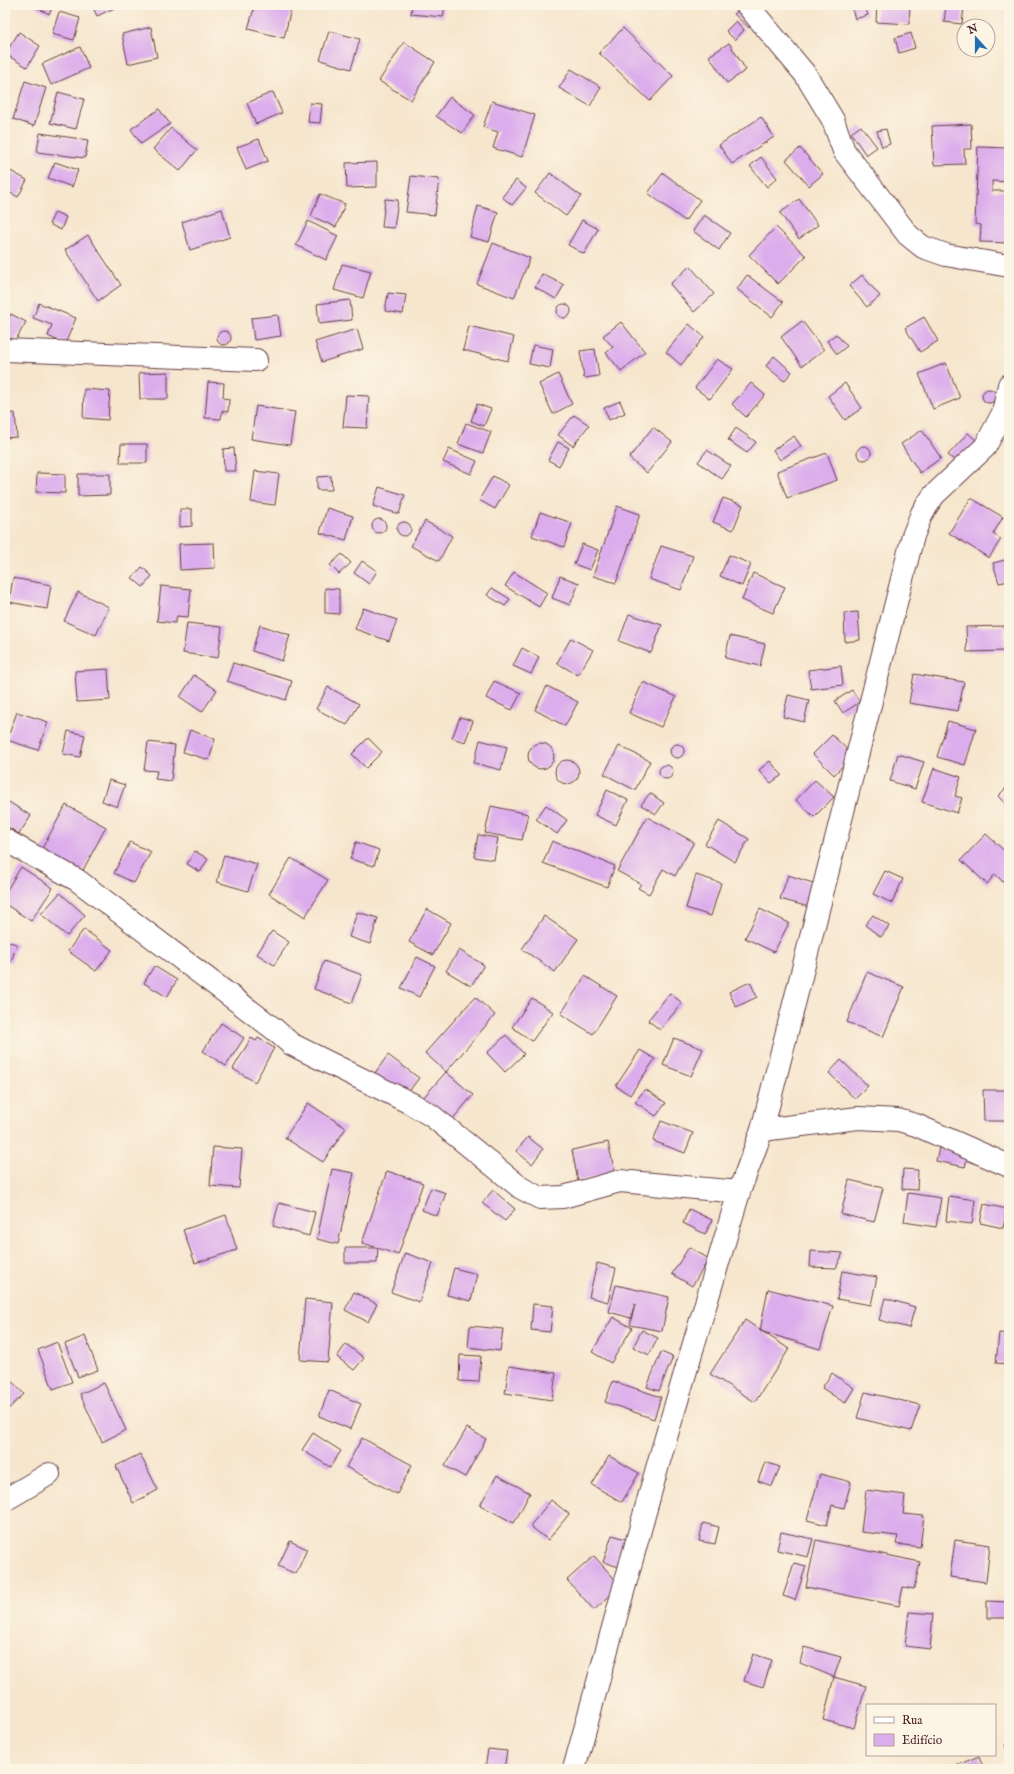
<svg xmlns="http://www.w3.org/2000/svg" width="1014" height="1774" font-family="'IM FELL English',serif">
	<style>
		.building { fill: #dcadec }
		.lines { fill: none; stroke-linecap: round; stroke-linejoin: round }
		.minor-casing { stroke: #643d43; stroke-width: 24 }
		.minor { stroke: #fff; stroke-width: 22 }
	</style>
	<rect width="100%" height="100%" fill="#fcf5e5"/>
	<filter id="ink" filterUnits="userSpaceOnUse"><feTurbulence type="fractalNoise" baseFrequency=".025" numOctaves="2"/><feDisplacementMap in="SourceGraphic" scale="8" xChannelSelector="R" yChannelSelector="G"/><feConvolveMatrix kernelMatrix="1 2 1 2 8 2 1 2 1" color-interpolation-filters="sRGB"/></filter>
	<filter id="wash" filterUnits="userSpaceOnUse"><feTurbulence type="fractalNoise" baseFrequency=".012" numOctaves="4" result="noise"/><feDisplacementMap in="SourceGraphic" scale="16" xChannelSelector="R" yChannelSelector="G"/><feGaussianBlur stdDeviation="0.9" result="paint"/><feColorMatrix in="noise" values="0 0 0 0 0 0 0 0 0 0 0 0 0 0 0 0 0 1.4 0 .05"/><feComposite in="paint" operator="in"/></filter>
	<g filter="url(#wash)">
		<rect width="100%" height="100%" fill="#f6e6ce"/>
		<g id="blocks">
			<g class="building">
				<polygon points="32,5 54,5 49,14"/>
				<polygon points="92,5 121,5 97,16"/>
				<polygon points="255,5 272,5 291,9 284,38 248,29"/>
				<polygon points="412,5 445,5 443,17 411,14"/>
				<polygon points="851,5 864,5 868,15 855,19"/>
				<polygon points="877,5 910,5 909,24 876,22"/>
				<polygon points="946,5 964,7 962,24 944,22"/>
				<polygon points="740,9 755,23 749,28 734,14"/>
				<polygon points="59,12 80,18 74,40 52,34"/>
				<polygon points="736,21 744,30 735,40 726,31"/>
				<polygon points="151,27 157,57 128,64 122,34"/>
				<polygon points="623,28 673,76 650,101 599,53"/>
				<polygon points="329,31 360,39 351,69 320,60"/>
				<polygon points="19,32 40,46 27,67 5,54"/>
				<polygon points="911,33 915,48 899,53 895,38"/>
				<polygon points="404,42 435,62 411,100 379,81"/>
				<polygon points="729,43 746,70 727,83 709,56"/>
				<polygon points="80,47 89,68 51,85 42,64"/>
				<polygon points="5,57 8,75 5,75"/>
				<polygon points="571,69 601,87 590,106 559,88"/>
				<polygon points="25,81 46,88 34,126 13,119"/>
				<polygon points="58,92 84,99 76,129 50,123"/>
				<polygon points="273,92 282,113 256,124 247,103"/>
				<polygon points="450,97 475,115 462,133 436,116"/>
				<polygon points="492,101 535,115 522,157 493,148 498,132 483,127"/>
				<polygon points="310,103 322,104 320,123 308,122"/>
				<polygon points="159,109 170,124 141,144 131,129"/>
				<polygon points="761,117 774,137 732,164 719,145"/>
				<polygon points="971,124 972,149 964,149 965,164 934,165 932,126"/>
				<polygon points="861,126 877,147 866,155 851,133"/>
				<polygon points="171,128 197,150 180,171 153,149"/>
				<polygon points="886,129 890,144 882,147 877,131"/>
				<polygon points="40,133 88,140 85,158 37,152"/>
				<polygon points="259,139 268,161 246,170 237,147"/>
				<polygon points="978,147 1009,148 1009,182 992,181 992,191 1009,191 1009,243 980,242 981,225 975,224"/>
				<polygon points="800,148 823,174 809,186 786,160"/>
				<polygon points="761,157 777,178 767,187 750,166"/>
				<polygon points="55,162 78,170 72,187 48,178"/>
				<polygon points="377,162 377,187 347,188 346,163"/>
				<polygon points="5,168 27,180 18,197 5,190"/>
				<polygon points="550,173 581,196 566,216 535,193"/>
				<polygon points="663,173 700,200 685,221 648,193"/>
				<polygon points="411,176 439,179 435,215 406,212"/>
				<polygon points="516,180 526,188 512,205 502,197"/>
				<polygon points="320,194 345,204 336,227 311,216"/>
				<polygon points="385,199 398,200 394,228 382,227"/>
				<polygon points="799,199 818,225 799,239 780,213"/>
				<polygon points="478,206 498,212 489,242 470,237"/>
				<polygon points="222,209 230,237 190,250 182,222"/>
				<polygon points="55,212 66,217 61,230 49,224"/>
				<polygon points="704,215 730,233 719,250 693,231"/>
				<polygon points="582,220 598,229 584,254 568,245"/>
				<polygon points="308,221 338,236 326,260 296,245"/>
				<polygon points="776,227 806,256 778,284 749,255"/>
				<polygon points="88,235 121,285 98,301 65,250"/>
				<polygon points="493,243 530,258 514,298 477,284"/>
				<polygon points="342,264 371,271 363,298 334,290"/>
				<polygon points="690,266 714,294 694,312 670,284"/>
				<polygon points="542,274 564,285 556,299 535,287"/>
				<polygon points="747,275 783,302 772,317 737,289"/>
				<polygon points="862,275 880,296 867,307 849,286"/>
				<polygon points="388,293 406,295 403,314 385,311"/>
				<polygon points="350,300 352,320 319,324 317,304"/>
				<polygon points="39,303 76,318 65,344 48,336 52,325 33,318"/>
				<circle cx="564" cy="311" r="7"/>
				<polygon points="11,314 26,322 14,343 5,338 5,325"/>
				<polygon points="278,315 281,336 254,340 251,318"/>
				<polygon points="924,317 938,341 920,352 905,328"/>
				<polygon points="802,321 824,350 802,366 781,337"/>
				<polygon points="621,322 645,352 621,371 606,353 613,347 603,336"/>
				<polygon points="689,324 704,337 681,365 666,352"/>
				<polygon points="469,326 514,337 508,361 463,350"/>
				<polygon points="357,329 363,349 322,362 315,342"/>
				<circle cx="224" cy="338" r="7"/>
				<polygon points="836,334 847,346 837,354 827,341"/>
				<polygon points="533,345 553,349 550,368 529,364"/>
				<polygon points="595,349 599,376 584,378 580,351"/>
				<polygon points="774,356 792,372 784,381 766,366"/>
				<polygon points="717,359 733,369 710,399 695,388"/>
				<polygon points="946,363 960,398 933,409 919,374"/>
				<polygon points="168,372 168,399 140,399 139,373"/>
				<polygon points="558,374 572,404 553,414 539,384"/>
				<polygon points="208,382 224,383 223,398 229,399 228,412 222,411 221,419 205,418"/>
				<polygon points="751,383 765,395 746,417 732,404"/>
				<polygon points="845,383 862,408 845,420 828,396"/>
				<polygon points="84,389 110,391 108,420 83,418"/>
				<circle cx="989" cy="396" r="7"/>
				<polygon points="346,395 369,396 367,428 343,427"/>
				<polygon points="620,401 625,413 609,420 604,408"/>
				<polygon points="477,404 491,409 484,426 471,421"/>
				<polygon points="256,406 295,412 290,445 251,439"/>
				<polygon points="15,413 17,437 5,438 5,414"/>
				<polygon points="574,415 589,425 573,446 558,435"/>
				<polygon points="466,423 491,432 483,453 458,444"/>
				<polygon points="653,427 672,442 647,473 629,458"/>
				<polygon points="736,428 756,442 747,453 728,440"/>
				<polygon points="922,430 941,458 920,473 901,444"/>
				<polygon points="968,433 981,445 962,467 948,455"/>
				<polygon points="794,436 801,446 780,460 773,450"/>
				<polygon points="558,442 569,448 559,466 548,460"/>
				<polygon points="121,444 147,444 147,463 120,463"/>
				<circle cx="864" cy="453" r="7"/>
				<polygon points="234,448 236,471 224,471 223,449"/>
				<polygon points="449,449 477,461 471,474 443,462"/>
				<polygon points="707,450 731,466 722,479 698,462"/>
				<polygon points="827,453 837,480 787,498 777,471"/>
				<polygon points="255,471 279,474 275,505 251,502"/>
				<polygon points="37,473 65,474 65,493 36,492"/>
				<polygon points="78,474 110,474 110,495 78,496"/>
				<polygon points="331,476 332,490 317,490 317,477"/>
				<polygon points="493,476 509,485 495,509 479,500"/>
				<polygon points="379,487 405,495 399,514 373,506"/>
				<polygon points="723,498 743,505 733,530 713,522"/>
				<polygon points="971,498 1003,517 993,534 1001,539 989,558 949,533"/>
				<polygon points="617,506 640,514 616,583 593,576"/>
				<polygon points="327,508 353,516 346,540 320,533"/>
				<polygon points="180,509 192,509 192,526 180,527"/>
				<polygon points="540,512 572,523 564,547 532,536"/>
				<circle cx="379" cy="526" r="7"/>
				<polygon points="425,521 452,536 439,561 411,546"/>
				<circle cx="404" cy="529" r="7"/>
				<polygon points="214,543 215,568 180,570 179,544"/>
				<polygon points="582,544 598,550 590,570 574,564"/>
				<polygon points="661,546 693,556 681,590 649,579"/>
				<polygon points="342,554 351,563 339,574 330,565"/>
				<polygon points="729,555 751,564 742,586 720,576"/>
				<polygon points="1009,559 1009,581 999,583 993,563"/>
				<polygon points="362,561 377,571 369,584 354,573"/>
				<polygon points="142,567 152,576 143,587 132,578"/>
				<polygon points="514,572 547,593 539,607 505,586"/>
				<polygon points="753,573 785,587 773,613 742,600"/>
				<polygon points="560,576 579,583 570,605 552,598"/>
				<polygon points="13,578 51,585 47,609 9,602"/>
				<polygon points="161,586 191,589 188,617 177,616 175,623 157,621"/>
				<polygon points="325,588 339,589 339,614 325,613"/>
				<polygon points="492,588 510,599 505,606 487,595"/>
				<polygon points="78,592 109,607 96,635 64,621"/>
				<polygon points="363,608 397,620 389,641 355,629"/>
				<polygon points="858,612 860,640 845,642 844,613"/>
				<polygon points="629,614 662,625 651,653 619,641"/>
				<polygon points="187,623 222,627 218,658 183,653"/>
				<polygon points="260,625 290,635 282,661 252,651"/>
				<polygon points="1004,626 1005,651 967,652 966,627"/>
				<polygon points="730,636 765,644 760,666 725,658"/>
				<polygon points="571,638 593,650 578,675 557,663"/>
				<polygon points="522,648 539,657 531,674 513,666"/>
				<polygon points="233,663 292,681 286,700 227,681"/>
				<polygon points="841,666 843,685 811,689 808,670"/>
				<polygon points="108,669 110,700 77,702 75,671"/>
				<polygon points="914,674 964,682 958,711 909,703"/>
				<polygon points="194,675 217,690 202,712 180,697"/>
				<polygon points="494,681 521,693 512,710 486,698"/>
				<polygon points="643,682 676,697 661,727 629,713"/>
				<polygon points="547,686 578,702 565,726 535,710"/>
				<polygon points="328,687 359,704 347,725 316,709"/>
				<polygon points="852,690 860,702 843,713 835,701"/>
				<polygon points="788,695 809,700 804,722 783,717"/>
				<polygon points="17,712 48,722 38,750 7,740"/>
				<polygon points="460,717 473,721 465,742 452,738"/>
				<polygon points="948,721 976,729 965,765 937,757"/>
				<polygon points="190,730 215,739 209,760 183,752"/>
				<polygon points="68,731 85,735 80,757 63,754"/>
				<polygon points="832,735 853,755 834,775 813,754"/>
				<polygon points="368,738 382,752 366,768 352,754"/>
				<polygon points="480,740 507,747 501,770 474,763"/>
				<polygon points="148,742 175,745 171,781 155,779 157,771 144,770"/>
				<circle cx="541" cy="756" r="13"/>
				<circle cx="677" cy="751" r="7"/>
				<polygon points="619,746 650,761 635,790 604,774"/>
				<polygon points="898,754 924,762 915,789 890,781"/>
				<circle cx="567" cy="772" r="12"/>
				<polygon points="770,761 782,775 771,783 759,770"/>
				<circle cx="666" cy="772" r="7"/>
				<polygon points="934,768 961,777 955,796 962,798 957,813 922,802"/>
				<polygon points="109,780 125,785 117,807 102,801"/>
				<polygon points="815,780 834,797 814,817 796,800"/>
				<polygon points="1009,785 1009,808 998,796"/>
				<polygon points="607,790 628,800 616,825 595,815"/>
				<polygon points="650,793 664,803 656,814 641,805"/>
				<polygon points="9,802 31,816 19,834 5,825 5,808"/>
				<polygon points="66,805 106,827 81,874 40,852"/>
				<polygon points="546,805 567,820 557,834 536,819"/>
				<polygon points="491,806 528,814 522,840 485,833"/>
				<polygon points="647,817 694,842 675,876 663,869 649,894 638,888 641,884 617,871"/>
				<polygon points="719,821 749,839 735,862 705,844"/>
				<polygon points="986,834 1009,855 1009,884 1007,886 995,874 987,884 961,860"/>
				<polygon points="478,835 498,838 494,860 474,857"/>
				<polygon points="552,841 615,866 607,887 543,863"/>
				<polygon points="130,842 151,852 134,883 114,873"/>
				<polygon points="356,842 379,850 374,866 350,859"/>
				<polygon points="195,851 208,859 200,872 187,864"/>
				<polygon points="224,855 257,864 248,891 217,882"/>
				<polygon points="291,858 328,880 305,917 269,894"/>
				<polygon points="21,867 53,888 31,921 5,904 5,893"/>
				<polygon points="885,871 903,879 892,903 873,894"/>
				<polygon points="696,875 721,883 711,916 686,908"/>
				<polygon points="788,875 816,884 809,907 780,899"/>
				<polygon points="60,893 85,915 67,936 41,914"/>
				<polygon points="427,909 451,923 433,955 409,942"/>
				<polygon points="760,909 789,923 774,952 745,938"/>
				<polygon points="357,912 378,918 370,944 349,937"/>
				<polygon points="873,915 889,926 881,937 865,925"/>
				<polygon points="544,916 578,939 555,972 522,949"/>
				<polygon points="84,929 112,950 96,971 68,951"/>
				<polygon points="272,931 289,942 274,965 257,954"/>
				<polygon points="5,941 17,944 11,962 5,960"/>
				<polygon points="459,950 484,965 471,986 446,971"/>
				<polygon points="417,957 435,966 419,997 401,988"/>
				<polygon points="324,961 362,975 352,1003 314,989"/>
				<polygon points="154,966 177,980 167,997 144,983"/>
				<polygon points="867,972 904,987 883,1037 847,1022"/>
				<polygon points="585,976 617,996 593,1034 561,1014"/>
				<polygon points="750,982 757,997 736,1007 729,992"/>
				<polygon points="670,993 682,1003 660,1030 648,1020"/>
				<polygon points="475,997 495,1015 446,1072 425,1053"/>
				<polygon points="532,998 553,1012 532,1041 512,1027"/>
				<polygon points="221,1023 244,1038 226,1066 203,1051"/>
				<polygon points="506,1035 524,1054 505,1072 487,1053"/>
				<polygon points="251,1038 256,1041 258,1038 274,1048 255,1082 233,1069"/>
				<polygon points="674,1038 703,1049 691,1076 663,1065"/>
				<polygon points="640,1050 655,1059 630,1095 616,1086"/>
				<polygon points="388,1055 419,1078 403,1099 372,1077"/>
				<polygon points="841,1060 868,1086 855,1099 829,1073"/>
				<polygon points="446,1072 473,1095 450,1122 422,1099"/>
				<polygon points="645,1089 666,1103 656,1116 635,1102"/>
				<polygon points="983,1090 1009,1090 1009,1121 984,1121"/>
				<polygon points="308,1103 346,1128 323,1162 285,1138"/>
				<polygon points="661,1121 693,1133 685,1153 653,1141"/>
				<polygon points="528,1137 543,1149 532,1164 516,1151"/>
				<polygon points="608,1142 615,1173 578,1181 572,1150"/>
				<polygon points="213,1147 242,1149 239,1188 210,1186"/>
				<polygon points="939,1148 968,1154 965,1167 936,1161"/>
				<polygon points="332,1169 354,1173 338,1244 317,1239"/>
				<polygon points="903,1169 918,1170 917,1190 902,1189"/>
				<polygon points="387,1171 423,1183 398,1255 378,1248 377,1263 345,1263 345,1248 378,1248 362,1243"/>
				<polygon points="849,1180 883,1188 874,1222 841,1214"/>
				<polygon points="431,1188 446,1193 437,1216 422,1210"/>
				<polygon points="493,1190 515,1209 505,1221 482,1203"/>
				<polygon points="908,1193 941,1198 936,1227 904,1222"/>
				<polygon points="949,1196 975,1200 972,1224 946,1221"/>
				<polygon points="279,1203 315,1212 309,1236 273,1226"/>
				<polygon points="984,1204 1007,1209 1003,1228 980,1223"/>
				<polygon points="689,1209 712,1220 705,1234 683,1223"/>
				<polygon points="226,1215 237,1250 195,1263 183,1230"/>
				<polygon points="689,1247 709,1259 692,1286 672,1274"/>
				<polygon points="811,1251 843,1253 836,1268 810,1267"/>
				<polygon points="405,1253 433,1263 419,1302 391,1292"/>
				<polygon points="597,1263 616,1268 608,1302 589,1297"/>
				<polygon points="454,1268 477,1274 471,1301 447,1295"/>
				<polygon points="842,1271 877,1277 871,1305 837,1299"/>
				<polygon points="616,1285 669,1297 662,1331 630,1325 635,1304 631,1318 609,1312"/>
				<polygon points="768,1289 833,1306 820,1349 760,1331"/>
				<polygon points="354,1292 377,1304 368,1322 345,1310"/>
				<polygon points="885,1298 915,1307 909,1328 879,1320"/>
				<polygon points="305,1299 333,1302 328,1362 300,1360"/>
				<polygon points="533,1304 553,1306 550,1332 531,1330"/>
				<polygon points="613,1317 632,1328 611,1363 592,1352"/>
				<polygon points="745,1320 789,1349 755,1402 710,1374"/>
				<polygon points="470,1326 503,1329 500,1351 468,1347"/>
				<polygon points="642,1330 658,1338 649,1355 633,1347"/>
				<polygon points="999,1333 1009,1334 1009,1364 996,1363"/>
				<polygon points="85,1336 98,1370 78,1377 65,1344"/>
				<polygon points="57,1342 72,1382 53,1389 38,1350"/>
				<polygon points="346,1344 364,1358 354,1370 337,1357"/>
				<polygon points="661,1352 673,1357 659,1391 647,1387"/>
				<polygon points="460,1355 481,1356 479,1382 459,1381"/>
				<polygon points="509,1366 556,1373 552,1400 505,1393"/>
				<polygon points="832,1373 854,1388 845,1403 822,1388"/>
				<polygon points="5,1374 24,1394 5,1412"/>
				<polygon points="613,1381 661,1397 654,1419 605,1402"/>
				<polygon points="104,1383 126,1430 102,1442 80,1394"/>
				<polygon points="329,1390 361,1404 350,1429 319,1416"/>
				<polygon points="865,1392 920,1405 911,1431 857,1418"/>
				<polygon points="467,1428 486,1439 465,1477 445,1466"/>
				<polygon points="313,1433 341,1451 330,1467 302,1450"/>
				<polygon points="362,1438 412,1465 397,1494 346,1467"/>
				<polygon points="140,1454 158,1490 133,1503 116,1466"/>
				<polygon points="609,1456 639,1473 622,1502 592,1485"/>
				<polygon points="765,1462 780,1467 772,1486 758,1481"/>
				<polygon points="820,1474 851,1482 844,1508 832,1505 827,1525 807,1520"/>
				<polygon points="497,1475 530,1493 514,1523 480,1505"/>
				<polygon points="866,1490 905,1495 903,1514 924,1516 920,1547 896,1544 898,1536 861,1532"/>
				<polygon points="551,1500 569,1514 548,1540 530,1526"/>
				<polygon points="703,1523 719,1527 715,1544 699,1541"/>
				<polygon points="781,1532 813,1539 808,1557 777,1550"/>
				<polygon points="612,1535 629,1540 619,1567 603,1562"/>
				<polygon points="816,1540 920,1562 914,1589 903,1587 899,1606 806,1587"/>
				<polygon points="955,1540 990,1545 986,1582 950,1577"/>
				<polygon points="290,1541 307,1549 296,1574 278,1566"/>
				<polygon points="594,1556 621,1586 594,1610 567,1580"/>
				<polygon points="794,1563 806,1566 795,1600 783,1596"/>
				<polygon points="987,1601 1009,1602 1009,1618 987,1618"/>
				<polygon points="909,1612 933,1614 930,1649 905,1646"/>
				<polygon points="804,1647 841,1657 834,1677 800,1663"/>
				<polygon points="753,1654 772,1660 763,1687 744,1681"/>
				<polygon points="834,1677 866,1686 854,1728 823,1720"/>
				<polygon points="1009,1744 1009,1756 1005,1745"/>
				<polygon points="488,1749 507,1751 504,1769 485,1769"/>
				<polygon points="979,1756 984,1769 948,1769"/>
			</g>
		</g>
	</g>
	<g filter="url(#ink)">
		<use href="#blocks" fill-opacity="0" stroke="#643d43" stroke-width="1"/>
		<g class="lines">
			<defs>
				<g id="minor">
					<polyline points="747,5 805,74 833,120 844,151 908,235 923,247 946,255 1009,266"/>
					<polyline points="5,350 256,360"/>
					<polyline points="5,840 77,880 274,1029 291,1044 412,1104 432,1116 521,1188 540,1198 563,1197 620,1181 739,1192"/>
					<polyline points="762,1130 858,1118 898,1120 916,1125 1009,1166"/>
					<polyline points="5,1500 49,1474"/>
					<polyline points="574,1769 659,1461 739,1192 762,1130 913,536 922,513 934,495 985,447 1003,413 1009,385"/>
				</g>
			</defs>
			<use href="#minor" class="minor-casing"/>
			<use href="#minor" class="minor"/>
		</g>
	</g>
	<rect width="1014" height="1774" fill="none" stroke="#fcf5e5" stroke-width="20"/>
	<rect x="866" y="1704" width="130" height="52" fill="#fcf5e5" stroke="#b59f9b"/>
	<rect x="874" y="1717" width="20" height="6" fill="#ffffff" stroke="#b59f9b"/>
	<text x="902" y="1724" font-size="12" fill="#4a1f2b">Rua</text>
	<rect x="874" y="1734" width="20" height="12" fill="#dcadec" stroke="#b59f9b"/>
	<text x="902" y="1744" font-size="12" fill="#4a1f2b">Edifício</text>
	<g transform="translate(976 38) rotate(339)"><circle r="19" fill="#fcf5e5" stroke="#b59f9b"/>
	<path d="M0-3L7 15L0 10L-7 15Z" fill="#1f6fb2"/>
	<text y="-6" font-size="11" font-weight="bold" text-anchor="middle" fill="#4a1f2b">N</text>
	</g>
</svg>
